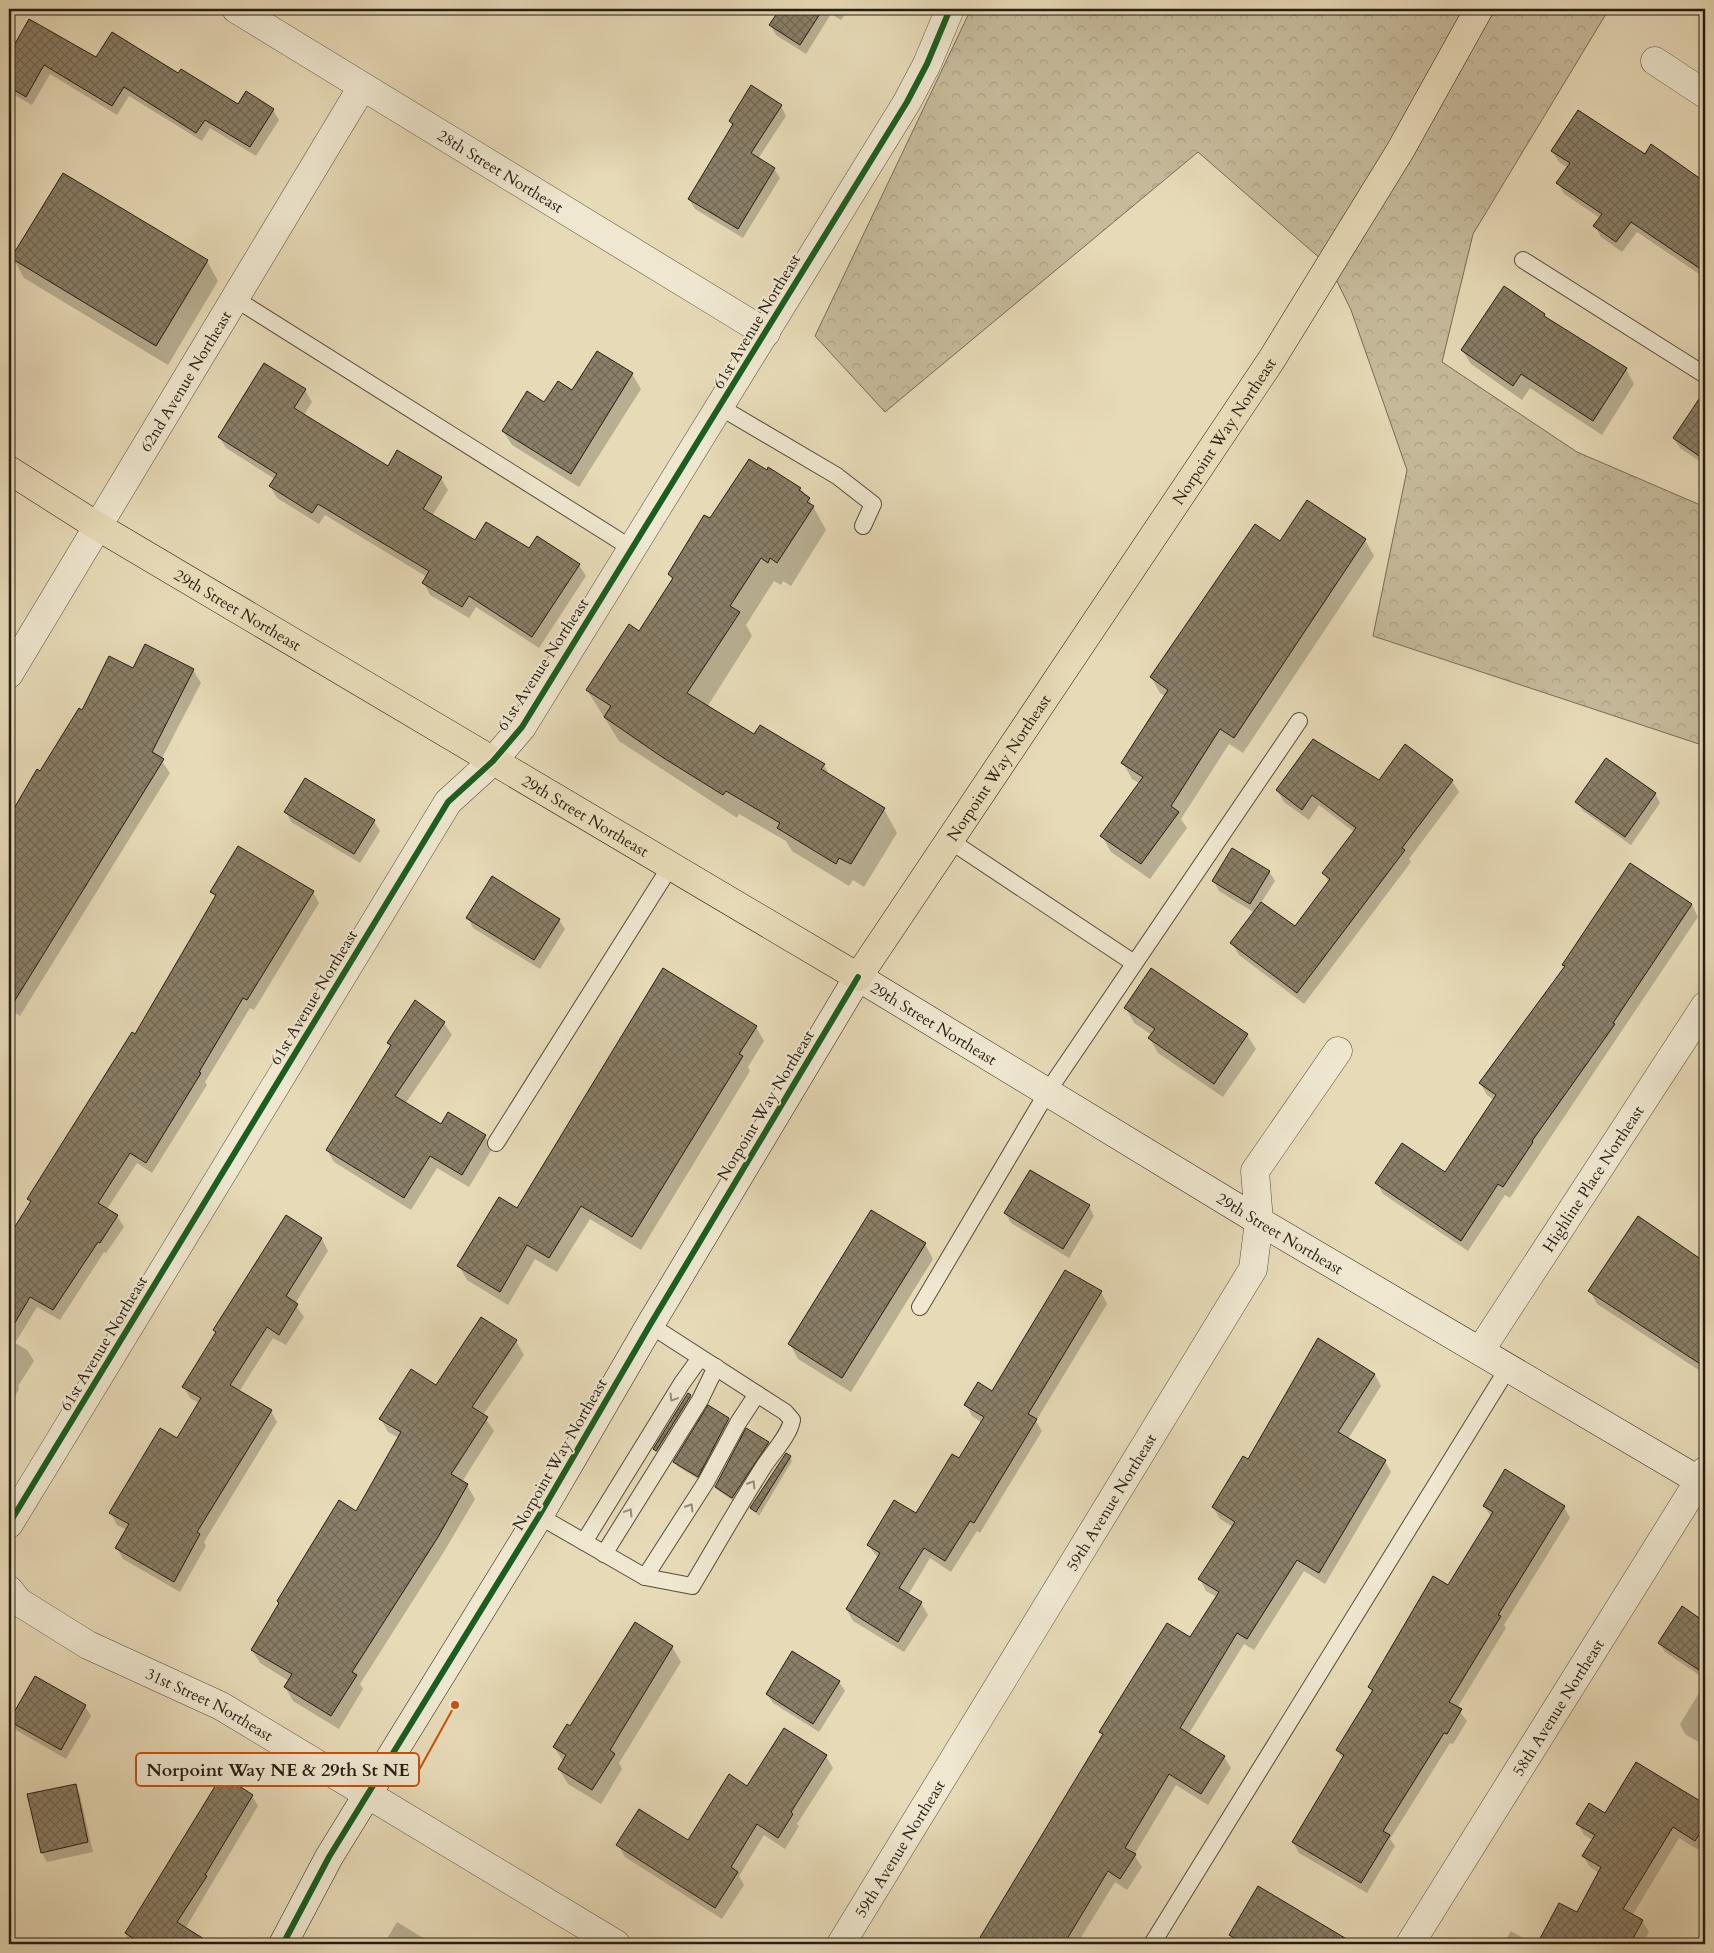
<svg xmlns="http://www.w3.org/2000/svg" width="1714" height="1953" font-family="Cardo,serif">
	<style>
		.forest { fill: url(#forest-crowns); stroke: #766b57 }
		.shadow { fill: #0003 }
		.building { fill: url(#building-cross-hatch); stroke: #261c13 }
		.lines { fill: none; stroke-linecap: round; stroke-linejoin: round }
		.lane-casing { stroke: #564c3c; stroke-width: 18 }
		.street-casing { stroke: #564c3c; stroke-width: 29 }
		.secondary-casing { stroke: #261c13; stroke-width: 29 }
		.primary-casing { stroke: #261c13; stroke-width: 29 }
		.lane { stroke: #efe7d0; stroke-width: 16 }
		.street { stroke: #efe7d0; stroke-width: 28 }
		.secondary { stroke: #efe7d0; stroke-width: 28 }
		.primary { stroke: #e7dab7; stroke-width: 28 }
		.cycleway-casing { stroke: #efe7d0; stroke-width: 9 }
		.cycleway { stroke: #1b5e20; stroke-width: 6 }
		.oneway { stroke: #958c7b }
		.labels { text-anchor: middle; stroke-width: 4; stroke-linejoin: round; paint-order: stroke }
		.street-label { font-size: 16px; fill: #261c13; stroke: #efe7d0 }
		.leader { fill: none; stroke: #cb500d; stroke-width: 2 }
		.callout-dot { fill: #cb500d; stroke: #efe7d0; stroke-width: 2 }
		.callout { fill: #efe7d0; stroke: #cb500d; stroke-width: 2 }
		.callout-label { font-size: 18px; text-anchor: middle; font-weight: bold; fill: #261c13 }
	</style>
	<defs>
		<pattern id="forest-crowns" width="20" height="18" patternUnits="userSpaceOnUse" patternTransform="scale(1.25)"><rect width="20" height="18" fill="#c6ba9b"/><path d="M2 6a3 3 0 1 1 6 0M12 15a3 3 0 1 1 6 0" fill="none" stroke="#aa9f85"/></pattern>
		<pattern id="building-cross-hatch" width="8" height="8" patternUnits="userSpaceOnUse" patternTransform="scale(1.25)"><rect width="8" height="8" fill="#8a7f68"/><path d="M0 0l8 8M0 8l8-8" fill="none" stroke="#716754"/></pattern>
	</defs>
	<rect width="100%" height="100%" fill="#e7dab7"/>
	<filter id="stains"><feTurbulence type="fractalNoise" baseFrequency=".004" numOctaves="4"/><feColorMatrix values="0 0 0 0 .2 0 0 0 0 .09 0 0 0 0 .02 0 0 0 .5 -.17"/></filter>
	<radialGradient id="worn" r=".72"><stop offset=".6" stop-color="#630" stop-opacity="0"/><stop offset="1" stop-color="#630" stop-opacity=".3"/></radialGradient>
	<polygon class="forest" points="971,9 1609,9 1473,234 1442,362 1577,452 1705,507 1705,746 1373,636 1407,470 1351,310 1330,267 1198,152 885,412 815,336"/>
	<g class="shadow">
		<polygon points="782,9 849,9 841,20 831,14 806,54 776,35 771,26"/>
		<polygon points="29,20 97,58 178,75 238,106 273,110 279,120 256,156 210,128 202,141 129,96 117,115 50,74 32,105 9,92 9,57"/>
		<polygon points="781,106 786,116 758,159 774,169 780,178 743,238 695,209 689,199 733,127 730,121"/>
		<polygon points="1652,146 1705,183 1705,278 1637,232 1622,252 1601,237 1595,226 1600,218 1564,194 1558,183 1568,168 1559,162 1552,151 1645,155"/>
		<polygon points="13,258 207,261 218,281 168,365 24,278"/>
		<polygon points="1544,315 1546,319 1626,369 1634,384 1602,435 1530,388 1522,400 1471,364 1462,350"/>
		<polygon points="598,353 632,374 641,389 579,487 512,445 503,431 544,404 573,392"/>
		<polygon points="305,390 312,402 304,415 388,468 441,478 448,490 432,516 476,542 529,550 579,565 586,576 539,648 476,607 469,618 430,595 424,583 427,577 325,515 319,524 277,498 270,486 275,479 226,448 219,437"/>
		<polygon points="1701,398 1705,401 1705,465 1680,448 1674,439"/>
		<polygon points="800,488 809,499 826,530 791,586 783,581 781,585 774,581 746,625 752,636 707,707 754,736 824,765 830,776 884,809 897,833 864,887 853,880 849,886 792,851 786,841 739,814 737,818 619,741 587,690 640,632 673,581 669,574 711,520"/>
		<polygon points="1365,540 1374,556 1243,753 1229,744 1181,819 1187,828 1150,879 1111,852 1102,836 1139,783 1132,779 1123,763 1165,696 1160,693 1151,677 1280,543"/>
		<polygon points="134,670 193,670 201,683 161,760 170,773 20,1016 9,1009 9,921 17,907 9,902 9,820 38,771 40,772 83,712"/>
		<polygon points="1379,781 1452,781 1459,792 1409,859 1411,862 1304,1004 1239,955 1232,943 1255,913 1219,891 1214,881 1269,871 1275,881 1261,903 1295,928 1329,883 1324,873 1354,832 1319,805 1309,820 1284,802 1277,790"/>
		<polygon points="1655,793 1660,803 1631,845 1583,811 1577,802"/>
		<polygon points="286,812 374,821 380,831 360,863 291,822"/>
		<polygon points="1631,865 1692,905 1698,917 1510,1198 1505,1195 1468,1251 1383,1194 1377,1183 1445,1174 1494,1100 1487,1095 1480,1083 1565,967 1564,965"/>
		<polygon points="212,892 313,892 319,903 254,1010 250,1008 205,1082 207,1085 152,1173 137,1163 107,1209 117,1216 124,1227 106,1253 104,1252 60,1320 37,1307 15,1343 27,1350 34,1361 18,1386 19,1389 9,1407 9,1238 31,1203 29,1199 135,1036 215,898"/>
		<polygon points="468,918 559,920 565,929 540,969 473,928"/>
		<polygon points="1126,1008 1247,1035 1256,1049 1223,1097 1158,1053 1150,1039 1152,1035 1134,1023"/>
		<polygon points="444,1023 452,1035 405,1104 441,1126 485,1136 492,1149 469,1187 437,1168 411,1210 334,1162 327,1150 391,1048 388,1043"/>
		<polygon points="756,1027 764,1041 748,1067 750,1071 641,1250 590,1219 557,1272 535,1259 508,1305 467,1280 459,1266 518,1210"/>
		<polygon points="1089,1206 1094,1216 1069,1258 1011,1223 1005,1213"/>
		<polygon points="286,1216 322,1239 328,1251 295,1304 304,1317 286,1345 273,1338 239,1392 271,1411 277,1422 204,1542 206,1546 180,1592 123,1559 117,1548 127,1530 117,1525 111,1513 177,1440 199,1403 190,1398 184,1387 216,1333 214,1330"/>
		<polygon points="925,1244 933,1259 851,1392 798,1359 790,1344"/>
		<polygon points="1705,1255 1705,1374 1597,1304 1590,1291 1701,1261"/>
		<polygon points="1101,1292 1107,1304 1036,1421 1042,1431 980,1533 977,1531 951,1572 930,1558 908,1595 921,1603 928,1615 904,1652 853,1621 847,1610 878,1558 868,1545 917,1514 959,1460 982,1423 972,1416 966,1405 992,1393"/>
		<polygon points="482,1318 516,1341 524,1355 483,1415 494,1431 462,1482 467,1485 475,1499 445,1550 360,1684 363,1689 339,1729 293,1701 285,1687 289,1681 260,1663 252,1650 280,1604 278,1601 357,1513 399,1438 388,1432 381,1419 436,1386"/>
		<polygon points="1319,1340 1375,1375 1381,1386 1348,1439 1385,1461 1391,1472 1325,1584 1304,1571 1254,1650 1244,1644 1188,1735 1224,1757 1231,1768 1208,1805 1176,1785 1134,1855 1142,1867 1127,1890 1115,1882 1077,1944 978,1944 1103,1736 1101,1732 1190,1639 1217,1597 1206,1591 1200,1579 1233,1527 1220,1519 1213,1507 1248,1461"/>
		<polygon points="690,1396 693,1400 659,1455 654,1449"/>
		<polygon points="728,1419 731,1423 700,1480 677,1466 675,1462"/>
		<polygon points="768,1443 771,1448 735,1502 719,1491 716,1487"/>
		<polygon points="790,1457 792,1461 759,1516 751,1508"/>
		<polygon points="1484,1506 1564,1507 1570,1518 1504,1625 1506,1628 1457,1708 1467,1721 1453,1744 1450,1743 1390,1839 1395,1846 1367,1893 1299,1853 1293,1842 1343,1759 1337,1750 1372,1693 1369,1687 1449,1587 1491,1516"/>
		<polygon points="1683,1608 1705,1623 1705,1679 1665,1652 1659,1643"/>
		<polygon points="635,1624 672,1647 681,1662 619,1763 622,1769 601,1804 568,1784 559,1769 563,1761 554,1747 571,1728"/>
		<polygon points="839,1682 845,1691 819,1732 773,1703 767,1694"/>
		<polygon points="1699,1693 1705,1697 1705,1746 1685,1734 1680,1724"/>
		<polygon points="85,1706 91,1716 66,1759 16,1730 11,1721"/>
		<polygon points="826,1756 833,1768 797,1824 799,1826 785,1849 764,1835 739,1876 744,1885 722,1919 625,1857 618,1845 688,1842 748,1788"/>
		<polygon points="1636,1764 1705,1805 1705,1847 1702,1852 1679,1838 1632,1916 1642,1921 1649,1932 1642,1944 1539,1944 1560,1904 1578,1914 1599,1873 1590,1867 1583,1856 1593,1840 1584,1835 1578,1824 1605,1814"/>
		<polygon points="75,1785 80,1795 93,1852 47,1862 42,1853"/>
		<polygon points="252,1796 258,1806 185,1929 197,1942 196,1944 123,1944 127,1936 126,1933"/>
		<polygon points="397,1922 433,1944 384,1944"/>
		<polygon points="1511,1931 1533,1944 1503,1944"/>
		<polygon points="1230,1935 1336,1942 1335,1944 1236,1944"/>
	</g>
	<g class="building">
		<polygon points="780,9 823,9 800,45 769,25"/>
		<polygon points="29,19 96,57 112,32 178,73 181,69 238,104 246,91 274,109 250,147 205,120 196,133 124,87 112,106 44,65 26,97 9,87 9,54"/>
		<polygon points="751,85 782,105 751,153 775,168 738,229 688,199 733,124 729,121"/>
		<polygon points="1578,110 1645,154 1651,144 1705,182 1705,272 1631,222 1616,242 1593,226 1602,214 1556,183 1570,163 1551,151"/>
		<polygon points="63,173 208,260 156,346 11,258"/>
		<polygon points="1504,286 1545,314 1544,316 1627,368 1593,421 1521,374 1513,386 1461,350"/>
		<polygon points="597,351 633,373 571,474 502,431 527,391 544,402 558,381 572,390"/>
		<polygon points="264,363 306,389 294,408 388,466 397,450 442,477 423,509 475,540 486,522 529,548 537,536 580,564 532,637 469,596 462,607 422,583 429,571 318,504 312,513 269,486 277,474 218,437"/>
		<polygon points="1705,390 1705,460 1673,438"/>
		<polygon points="749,459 767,470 768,467 801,488 799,490 810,498 807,502 814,506 777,563 770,558 768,563 761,558 730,606 740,612 687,693 754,734 760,725 825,764 821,769 885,808 851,864 839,858 836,864 777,828 780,823 726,791 723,795 662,757 604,717 611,706 586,690 629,624 639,631 673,578 668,574 704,515 710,518"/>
		<polygon points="1307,500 1366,539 1234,738 1220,729 1171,806 1179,812 1141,864 1100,836 1143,777 1121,763 1168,690 1150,677 1255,524 1280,541"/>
		<polygon points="145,644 194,669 152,752 164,759 9,1010 9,817 37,769 40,771 79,708 82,710 109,656 133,668"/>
		<polygon points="1313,739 1379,780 1405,744 1453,780 1402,848 1405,850 1297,993 1230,943 1261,902 1295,926 1330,879 1322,873 1356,828 1312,795 1302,810 1276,790"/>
		<polygon points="1606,758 1656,793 1625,837 1575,802"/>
		<polygon points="305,778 375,820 354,854 284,812"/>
		<polygon points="238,846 314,891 247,1000 243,998 199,1072 201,1073 146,1163 130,1153 98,1203 118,1215 100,1243 98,1242 53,1310 30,1297 9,1333 9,1236 31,1201 27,1199 132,1032 135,1034 216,895 210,892"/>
		<polygon points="1232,848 1270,871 1250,904 1212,881"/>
		<polygon points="1630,863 1692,904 1613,1023 1615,1024 1532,1141 1533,1142 1503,1187 1498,1184 1461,1241 1375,1183 1402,1143 1445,1172 1496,1095 1479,1083 1565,966 1562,965"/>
		<polygon points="492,876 560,919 534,960 466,918"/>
		<polygon points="663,968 757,1026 739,1054 743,1056 632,1237 581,1206 549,1258 527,1245 500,1292 457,1266 499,1197 517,1208"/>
		<polygon points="1151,968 1248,1034 1214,1084 1148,1038 1155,1029 1124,1008"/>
		<polygon points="415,1000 445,1022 395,1096 441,1124 448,1112 486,1135 462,1175 430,1156 404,1198 326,1150 391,1045 387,1043"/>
		<polygon points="1030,1170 1090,1205 1063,1249 1004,1213"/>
		<polygon points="871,1210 926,1243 842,1378 788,1344"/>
		<polygon points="286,1215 322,1238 286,1296 298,1304 279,1335 267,1327 230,1385 272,1410 197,1532 200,1534 174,1582 115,1548 129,1524 109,1513 160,1428 177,1438 201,1398 182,1387 216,1332 213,1330"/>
		<polygon points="1638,1216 1705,1262 1705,1367 1588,1291"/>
		<polygon points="1065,1270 1102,1291 1028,1414 1037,1419 974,1523 970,1521 945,1561 924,1548 899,1588 922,1602 898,1642 846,1609 880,1553 867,1545 894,1500 916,1513 952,1454 959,1458 984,1417 964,1405 978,1382 992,1391"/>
		<polygon points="481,1317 517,1340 472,1407 488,1417 451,1474 468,1484 438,1537 352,1672 357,1675 331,1716 284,1687 292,1674 251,1650 279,1603 277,1601 339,1500 356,1511 401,1432 379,1419 411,1369 436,1385"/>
		<polygon points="1318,1338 1375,1374 1338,1432 1386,1460 1319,1573 1297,1560 1247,1639 1237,1633 1180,1728 1225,1756 1201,1794 1169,1774 1125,1848 1136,1854 1120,1879 1108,1871 1064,1944 976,1944 1103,1734 1099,1732 1167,1623 1190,1637 1219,1592 1198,1579 1235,1522 1212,1507 1243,1456 1248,1459"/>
		<polygon points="688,1393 691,1395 656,1451 653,1449"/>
		<polygon points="708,1405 729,1418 698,1477 673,1462"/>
		<polygon points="746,1428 769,1442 732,1498 715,1487"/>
		<polygon points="786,1453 791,1456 756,1512 750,1508"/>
		<polygon points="1505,1469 1565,1506 1498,1615 1501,1616 1449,1702 1462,1709 1447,1734 1444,1733 1383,1831 1390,1835 1361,1883 1292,1842 1344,1755 1336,1750 1373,1690 1368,1687 1433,1576 1448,1585 1493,1512 1483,1506"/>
		<polygon points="1682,1606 1705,1622 1705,1674 1658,1643"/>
		<polygon points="635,1622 673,1646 610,1750 615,1754 592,1790 558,1769 566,1755 553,1747 567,1724 570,1726"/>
		<polygon points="792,1651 840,1681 813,1724 766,1694"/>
		<polygon points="35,1676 86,1705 61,1750 9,1721"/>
		<polygon points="784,1728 827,1755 791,1812 793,1814 778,1838 757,1824 731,1867 738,1872 715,1908 616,1845 639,1809 688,1840 729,1774 747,1786"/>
		<polygon points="1636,1762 1705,1804 1705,1825 1695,1841 1673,1827 1623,1909 1643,1920 1630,1944 1537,1944 1559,1903 1577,1912 1601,1867 1582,1856 1595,1835 1576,1824 1589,1803 1605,1813"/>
		<polygon points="222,1775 253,1795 205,1875 207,1876 177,1922 212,1944 142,1944 125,1933"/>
		<polygon points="76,1784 88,1842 41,1853 27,1794"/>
		<polygon points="1258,1886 1355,1944 1245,1944 1229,1935"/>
	</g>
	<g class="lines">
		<defs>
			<g id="lane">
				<polyline points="1523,260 1705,375"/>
				<polyline points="234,298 631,548"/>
				<polyline points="720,407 837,476 873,504 863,526"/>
				<polyline points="949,840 1134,963"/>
				<polyline points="496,1143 670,867"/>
				<polyline points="920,1307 1048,1091 1299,721"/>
				<path d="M539 1516 645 1577 692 1586C716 1546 739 1505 764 1466 773 1452 789 1436 792 1420L785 1412 650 1325"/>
				<polyline points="584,1542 682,1383 700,1358"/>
				<polyline points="604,1554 700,1400 716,1367"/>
				<polyline points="645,1577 706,1482 738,1423 757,1394"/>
				<polyline points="1152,1944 1508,1368"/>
			</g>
			<g id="street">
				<path id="s1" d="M236 9 766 333"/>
				<polyline points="1655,61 1705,94"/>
				<path id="s2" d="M9 674 362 87"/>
				<path id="s3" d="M1480 1351 1705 1006"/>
				<polyline points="9,1524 448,802 493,761 522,727 907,102 927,64 950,9"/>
				<path id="s4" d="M9 1590 19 1602 88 1645 221 1706 616 1944"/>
				<path id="s5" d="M841 1944 1253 1269 1259 1221 1255 1171 1338 1051"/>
				<path id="s6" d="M1410 1944 1705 1471"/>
			</g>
			<g id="secondary">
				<path id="s7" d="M283 1944 329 1857 539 1516 650 1325 858 977 1259 1221 1705 1484"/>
			</g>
			<g id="primary">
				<path id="s8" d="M9 470 97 526 858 977 1272 359 1400 151 1479 9"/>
			</g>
		</defs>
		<use href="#lane" class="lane-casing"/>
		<use href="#street" class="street-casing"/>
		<use href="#secondary" class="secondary-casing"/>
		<use href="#primary" class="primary-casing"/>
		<use href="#lane" class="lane"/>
		<use href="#street" class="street"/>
		<use href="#secondary" class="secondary"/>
		<use href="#primary" class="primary"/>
		<defs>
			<g id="cycleway">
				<polyline points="9,1524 448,802 493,761 522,727 907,102 927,64 950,9"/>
				<polyline points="283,1944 329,1857 539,1516 650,1325 858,977"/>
			</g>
		</defs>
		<use href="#cycleway" class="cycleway-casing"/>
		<use href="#cycleway" class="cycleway"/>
	</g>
	<defs><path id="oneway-chevron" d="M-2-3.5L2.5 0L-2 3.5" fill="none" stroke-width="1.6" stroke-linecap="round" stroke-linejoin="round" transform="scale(1.25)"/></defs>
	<g class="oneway">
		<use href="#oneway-chevron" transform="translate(673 1398) rotate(121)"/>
		<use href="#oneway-chevron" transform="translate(752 1484) rotate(-58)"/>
		<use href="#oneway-chevron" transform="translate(690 1507) rotate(-58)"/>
		<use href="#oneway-chevron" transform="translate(629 1512) rotate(-59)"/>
	</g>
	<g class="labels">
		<g class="street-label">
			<text dy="6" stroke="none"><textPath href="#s1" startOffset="310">28th Street Northeast</textPath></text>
			<text transform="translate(756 321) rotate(-59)" y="6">61st Avenue Northeast</text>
			<text dy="6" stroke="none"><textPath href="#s2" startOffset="342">62nd Avenue Northeast</textPath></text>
			<text dy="6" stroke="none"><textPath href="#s8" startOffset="1646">Norpoint Way Northeast</textPath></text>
			<text dy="6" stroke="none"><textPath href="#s8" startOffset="268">29th Street Northeast</textPath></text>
			<text transform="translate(542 664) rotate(-57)" y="6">61st Avenue Northeast</text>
			<text dy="6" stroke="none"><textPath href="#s8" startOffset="1241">Norpoint Way Northeast</textPath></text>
			<text dy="6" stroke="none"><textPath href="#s8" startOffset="672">29th Street Northeast</textPath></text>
			<text transform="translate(313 997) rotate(-59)" y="6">61st Avenue Northeast</text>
			<text dy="6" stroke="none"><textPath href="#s7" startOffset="1214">29th Street Northeast</textPath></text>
			<text transform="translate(765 1105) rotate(-59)" y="6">Norpoint Way Northeast</text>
			<text dy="6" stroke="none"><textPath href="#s3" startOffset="206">Highline Place Northeast</textPath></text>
			<text dy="6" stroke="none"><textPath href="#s7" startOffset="1619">29th Street Northeast</textPath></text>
			<text transform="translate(103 1343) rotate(-59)" y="6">61st Avenue Northeast</text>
			<text transform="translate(559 1454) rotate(-60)" y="6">Norpoint Way Northeast</text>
			<text dy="6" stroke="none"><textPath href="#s5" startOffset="518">59th Avenue Northeast</textPath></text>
			<text dy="6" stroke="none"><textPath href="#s4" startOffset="232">31st Street Northeast</textPath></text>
			<text dy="6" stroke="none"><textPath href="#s6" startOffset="279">58th Avenue Northeast</textPath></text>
			<text dy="6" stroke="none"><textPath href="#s5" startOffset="112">59th Avenue Northeast</textPath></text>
		</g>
	</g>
	<path class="leader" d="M455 1705L419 1770"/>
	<circle class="callout-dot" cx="455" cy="1705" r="5"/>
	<rect class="callout" x="136" y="1753" width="283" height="33" rx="5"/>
	<g class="callout-label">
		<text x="278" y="1776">Norpoint Way NE &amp; 29th St NE</text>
	</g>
	<rect width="1714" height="1953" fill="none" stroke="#e7dab7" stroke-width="30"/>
	<rect x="10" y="10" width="1694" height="1933" fill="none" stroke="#261c13" stroke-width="2.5"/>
	<rect x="15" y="15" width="1684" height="1923" fill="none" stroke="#261c13"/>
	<rect width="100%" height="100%" filter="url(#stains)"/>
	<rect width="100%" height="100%" fill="url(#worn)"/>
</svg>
